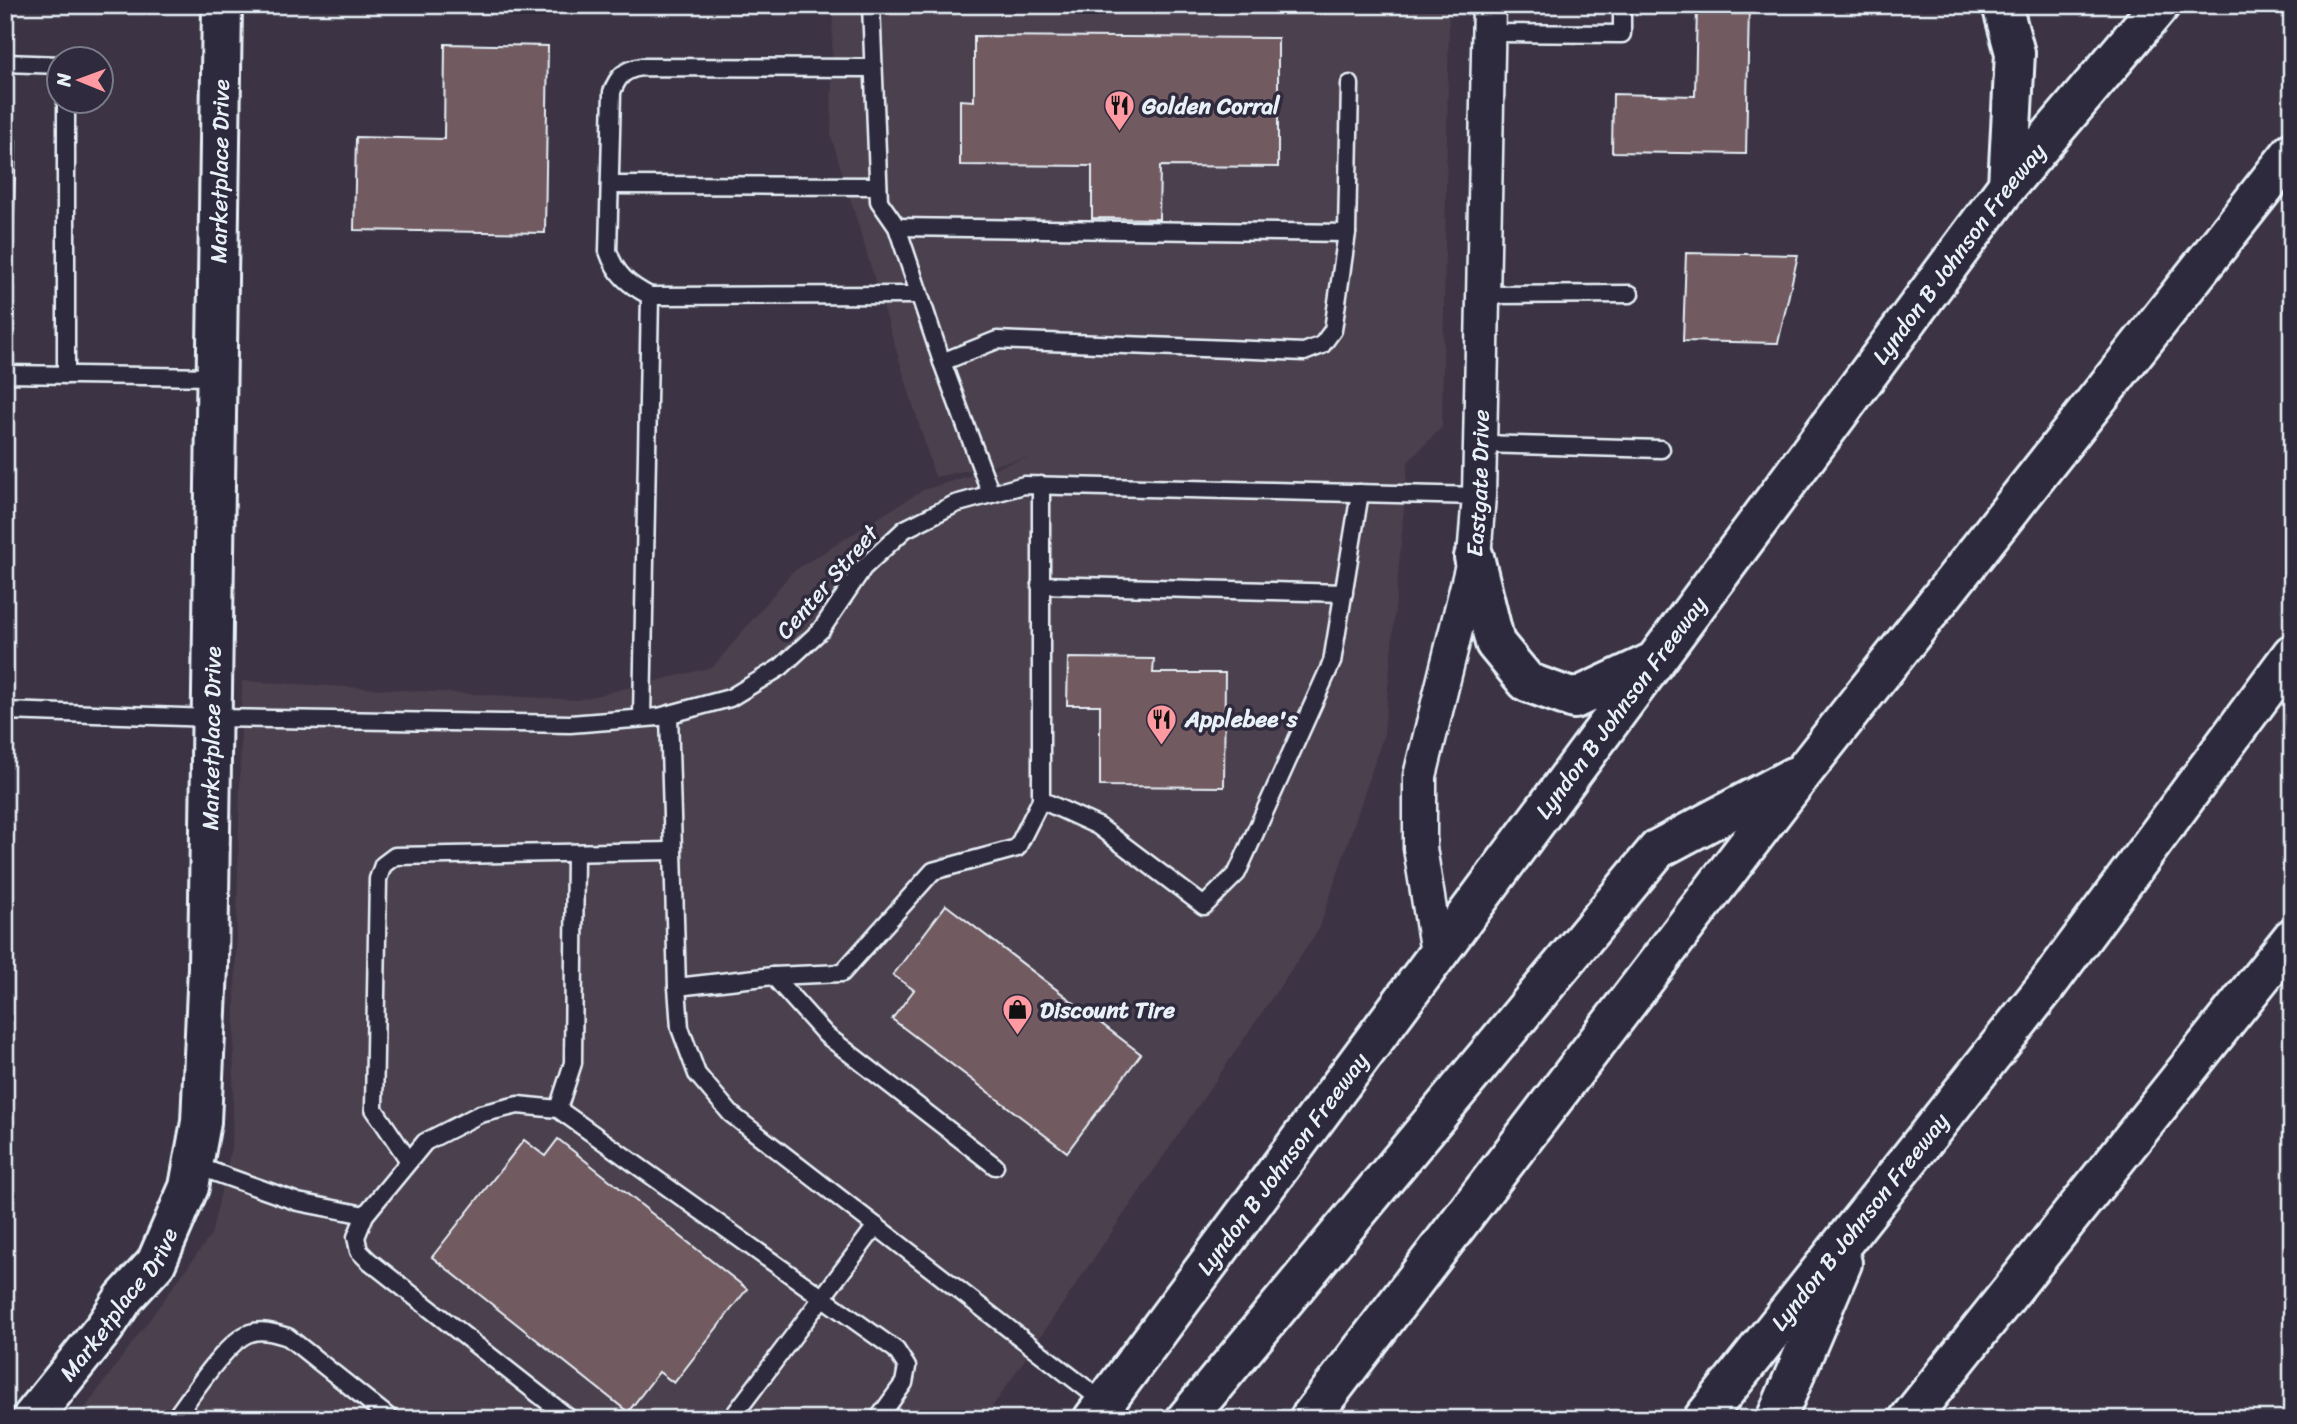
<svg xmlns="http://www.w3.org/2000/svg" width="2297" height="1424" font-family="Sriracha,sans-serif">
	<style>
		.built { fill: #4c3f4d }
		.building { fill: #715a61; stroke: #e8f1f8; stroke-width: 2 }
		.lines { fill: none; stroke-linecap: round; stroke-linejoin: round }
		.lane-casing { stroke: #e8f1f8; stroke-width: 21 }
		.street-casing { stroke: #e8f1f8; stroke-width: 37 }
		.secondary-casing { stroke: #e8f1f8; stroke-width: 44 }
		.highway-casing { stroke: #e8f1f8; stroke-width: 44 }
		.lane { stroke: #2f2a3d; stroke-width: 16 }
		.street { stroke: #2f2a3d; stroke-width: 32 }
		.secondary { stroke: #2f2a3d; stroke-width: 38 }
		.highway { stroke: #2f2a3d; stroke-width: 38 }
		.labels { text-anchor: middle; stroke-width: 7; stroke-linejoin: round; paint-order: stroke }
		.poi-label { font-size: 23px; font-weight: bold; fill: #e8f1f8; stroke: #2f2a3d; text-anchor: start }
		.street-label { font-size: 23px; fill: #e8f1f8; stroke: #2f2a3d }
	</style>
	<rect width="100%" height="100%" fill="#3c3444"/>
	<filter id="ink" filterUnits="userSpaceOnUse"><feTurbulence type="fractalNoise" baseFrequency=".0143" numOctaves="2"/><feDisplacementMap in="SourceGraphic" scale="14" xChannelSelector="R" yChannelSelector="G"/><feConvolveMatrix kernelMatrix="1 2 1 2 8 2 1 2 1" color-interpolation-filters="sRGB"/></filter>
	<g filter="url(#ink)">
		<polygon class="built" points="833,5 1442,5 1449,19 1442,427 1408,462 1384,734 1319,929 984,1419 77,1419 211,1235 232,1145 242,681 578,700 713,667 792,572 923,490 1027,458 935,477 831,136"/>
		<g class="building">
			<polygon points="1697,6 1749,6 1746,154 1612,152 1613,94 1695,96"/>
			<polygon points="974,36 1278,38 1278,167 1160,166 1159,219 1092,218 1092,166 960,165 960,100 974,101"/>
			<polygon points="445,44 548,46 545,233 354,230 356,137 444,139"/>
			<polygon points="5,139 16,140 11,332 5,332"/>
			<polygon points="1686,253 1798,255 1778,343 1683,341"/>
			<polygon points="1068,658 1154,659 1153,673 1225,673 1224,787 1100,786 1100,705 1067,705"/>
			<polygon points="946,905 1141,1054 1067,1152 892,1019 914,990 893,975"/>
			<polygon points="558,1139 747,1289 674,1383 659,1372 628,1412 432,1257 524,1140 545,1156"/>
		</g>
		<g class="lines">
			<defs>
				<g id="lane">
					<polyline points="871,5 879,201 897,227 942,362 991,494"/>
					<polyline points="1488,33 1622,34 1622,5"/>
					<polyline points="5,63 60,65"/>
					<polyline points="610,185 878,186"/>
					<polyline points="897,227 1347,233"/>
					<polyline points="1483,295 1630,294"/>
					<polyline points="650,296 918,295"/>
					<polyline points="942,362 997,340 1304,352 1322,345 1333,330 1347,233 1350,84"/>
					<polyline points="5,374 216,377"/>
					<polyline points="66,375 66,102"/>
					<polyline points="1480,444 1661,449"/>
					<polyline points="1041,485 1041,800 1098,826 1204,906 1237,873 1332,662 1360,493"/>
					<polyline points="1040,585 1344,593"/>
					<polyline points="5,711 212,718 570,724 659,717 730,698 781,667 821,630 863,568 905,529 955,504 1024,485 1479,496"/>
					<polyline points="669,714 677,987 680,1028 697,1074 731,1114 1105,1403"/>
					<path d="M642 718 650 296C629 285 616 275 608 251L612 92C618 76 624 70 641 67L873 68"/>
					<polyline points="773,976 826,1035 995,1166"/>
					<polyline points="677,987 773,976 842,973 933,871 1017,848 1041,800"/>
					<polyline points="558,1109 573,1063 575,853"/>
					<polyline points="409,1161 374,1109 378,879 383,865 395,856 672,851"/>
					<polyline points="194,1165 298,1202 365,1215"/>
					<path d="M174 1419C190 1398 227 1340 250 1333 263 1329 275 1333 288 1337L391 1419"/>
					<polyline points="570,1419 368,1260 359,1251 356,1237 365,1215 425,1142 480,1114 518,1105 558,1109 896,1350 907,1367 904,1383 878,1419"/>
					<polyline points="731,1419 876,1226"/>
				</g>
				<g id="street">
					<path id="s1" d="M1437 953 1420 848V776L1474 557 1479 496 1489 5"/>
				</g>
				<g id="secondary">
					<polyline points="2002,5 2015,53 2008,185"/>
					<polyline points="1474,557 1495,643 1527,682 1574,699 1649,664"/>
					<path id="s2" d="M31 1419 105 1327 124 1298 156 1263 189 1187 201 1122 208 967 222 5"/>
					<path id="s3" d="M1093 1419 2008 185 2160 5"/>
					<polyline points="1909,1419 2292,938"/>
				</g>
				<g id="highway">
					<polyline points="1186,1419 1658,849 1793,777"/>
					<polyline points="1309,1419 1804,771 2292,152"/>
					<path id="s4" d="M1703 1419 2048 984 2292 654"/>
					<polyline points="1776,1419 1842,1263"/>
				</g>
			</defs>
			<use href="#lane" class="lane-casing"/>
			<use href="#street" class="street-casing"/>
			<use href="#secondary" class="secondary-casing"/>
			<use href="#highway" class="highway-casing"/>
			<use href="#lane" class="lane"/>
			<use href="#street" class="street"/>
			<use href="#secondary" class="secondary"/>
			<use href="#highway" class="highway"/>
		</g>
	</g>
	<defs>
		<symbol id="restaurant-pin" viewBox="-11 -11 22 30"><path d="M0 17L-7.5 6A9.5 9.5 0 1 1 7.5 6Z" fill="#ff9aa2" stroke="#2f2a3d"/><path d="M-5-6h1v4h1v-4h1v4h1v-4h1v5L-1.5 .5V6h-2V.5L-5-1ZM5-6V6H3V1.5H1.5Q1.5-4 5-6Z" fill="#111"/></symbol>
		<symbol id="shop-pin" viewBox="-11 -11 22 30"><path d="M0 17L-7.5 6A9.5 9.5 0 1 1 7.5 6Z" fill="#ff9aa2" stroke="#2f2a3d"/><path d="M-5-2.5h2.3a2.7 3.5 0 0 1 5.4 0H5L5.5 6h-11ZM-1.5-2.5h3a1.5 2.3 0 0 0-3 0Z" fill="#111"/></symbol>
	</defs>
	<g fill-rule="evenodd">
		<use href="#restaurant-pin" x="1102" y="88" width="35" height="47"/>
		<use href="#restaurant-pin" x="1144" y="702" width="35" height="47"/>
		<use href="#shop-pin" x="1000" y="992" width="35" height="47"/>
	</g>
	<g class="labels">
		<g class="poi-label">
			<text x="1142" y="114">Golden Corral</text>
			<text x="1185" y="727">Applebee's</text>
			<text x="1040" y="1018">Discount Tire</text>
		</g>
		<g class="street-label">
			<text dy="8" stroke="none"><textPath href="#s2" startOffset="1300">Marketplace Drive</textPath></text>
			<text dy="8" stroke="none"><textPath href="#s3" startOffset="1452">Lyndon B Johnson Freeway</textPath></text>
			<text dy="8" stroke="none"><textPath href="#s1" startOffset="478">Eastgate Drive</textPath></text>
			<text transform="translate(827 582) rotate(-49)" y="8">Center Street</text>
			<text dy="8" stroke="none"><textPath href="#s3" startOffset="886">Lyndon B Johnson Freeway</textPath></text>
			<text dy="8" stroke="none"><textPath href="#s2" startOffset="733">Marketplace Drive</textPath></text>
			<text dy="8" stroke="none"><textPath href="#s3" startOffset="318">Lyndon B Johnson Freeway</textPath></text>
			<text dy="8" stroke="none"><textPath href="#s4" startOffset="252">Lyndon B Johnson Freeway</textPath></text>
			<text dy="8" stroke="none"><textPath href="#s2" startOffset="145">Marketplace Drive</textPath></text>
		</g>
	</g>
	<rect width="2297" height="1424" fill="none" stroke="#2f2a3d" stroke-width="28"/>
	<rect x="14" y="14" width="2269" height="1396" fill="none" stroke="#e8f1f8" stroke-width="2.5" filter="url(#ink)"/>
	<g transform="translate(80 80) rotate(271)"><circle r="33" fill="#2f2a3d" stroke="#797a88" stroke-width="2"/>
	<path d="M0-5L12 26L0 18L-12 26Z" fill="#ff9aa2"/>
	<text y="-10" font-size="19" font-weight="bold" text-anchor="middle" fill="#e8f1f8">N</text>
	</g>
</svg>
